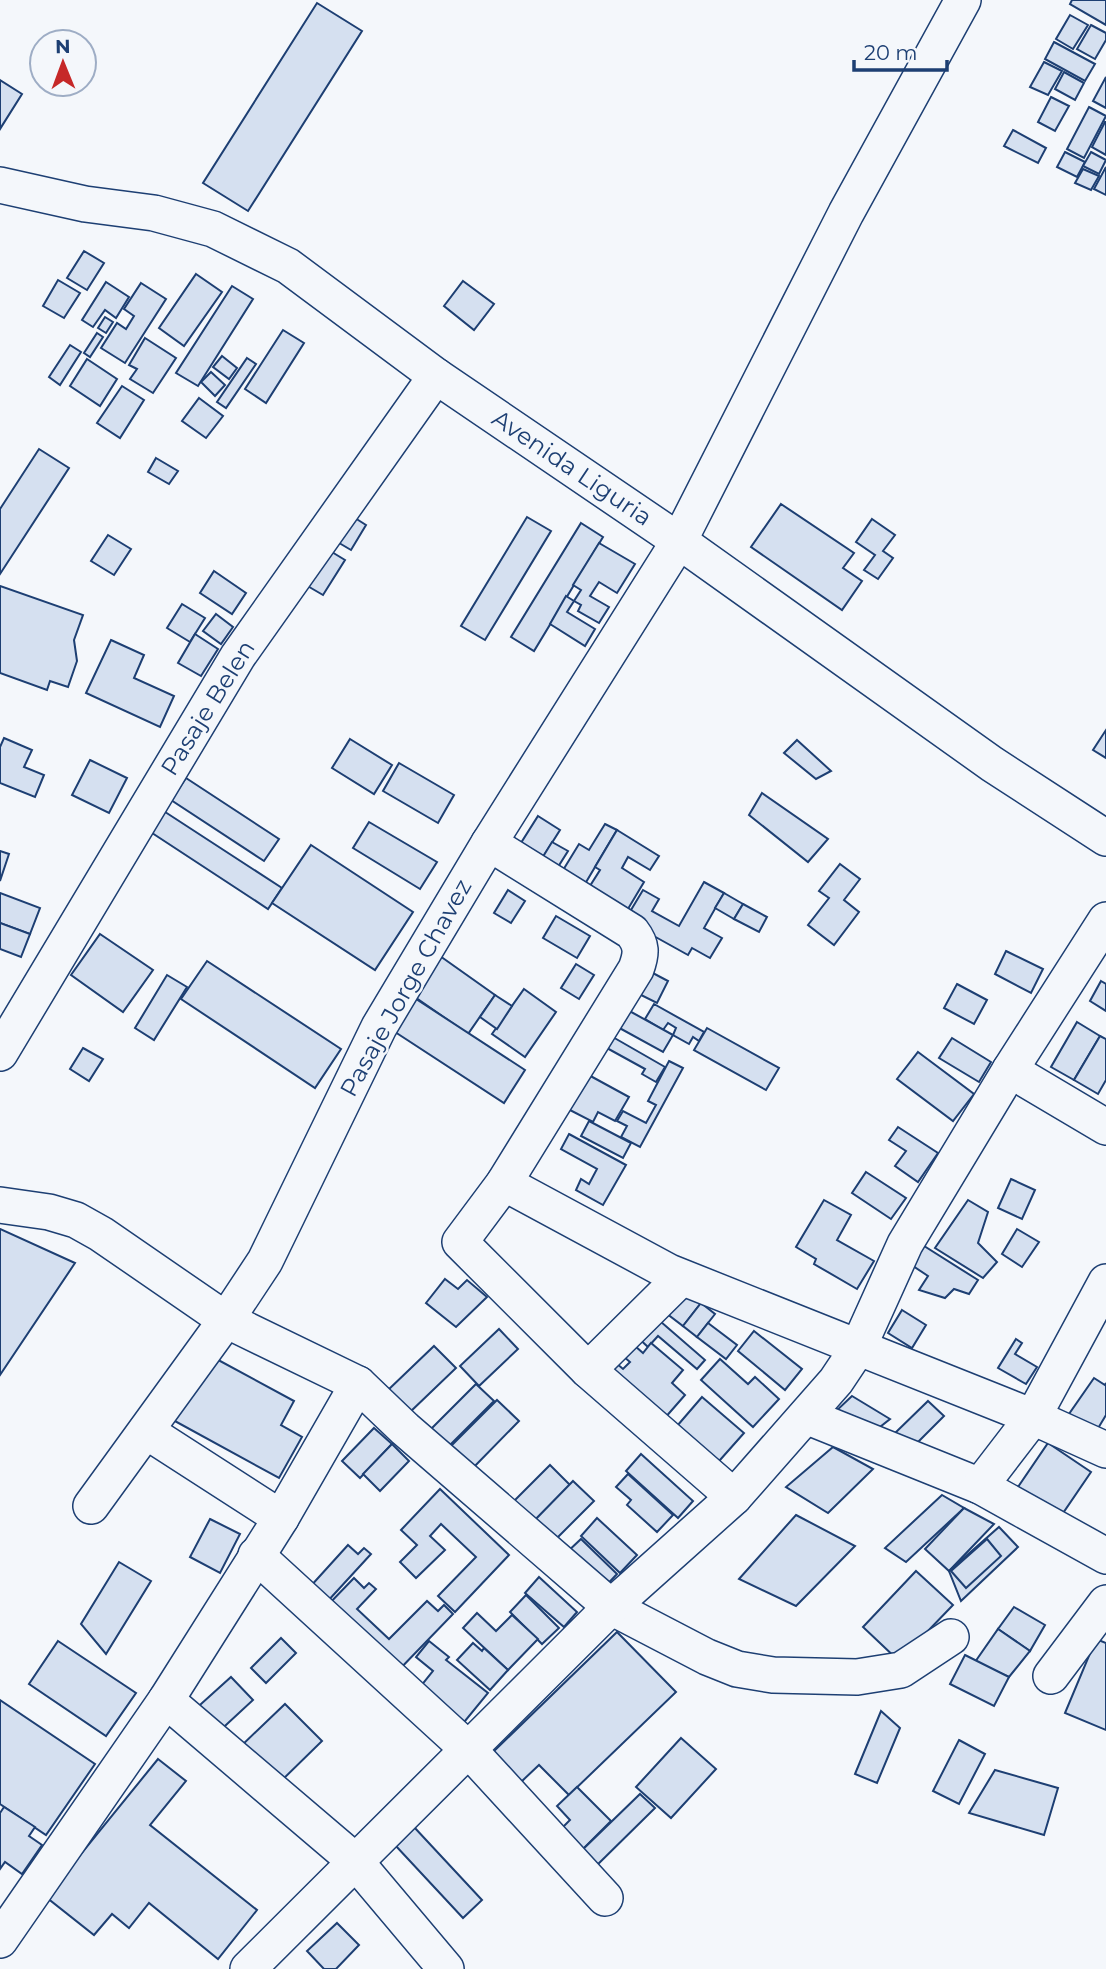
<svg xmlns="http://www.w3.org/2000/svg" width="1106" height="1969" font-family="Montserrat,sans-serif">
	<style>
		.building { fill: #d5e0f0; stroke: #1d3f73; stroke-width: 2 }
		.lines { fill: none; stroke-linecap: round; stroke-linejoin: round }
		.minor-casing { stroke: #1d3f73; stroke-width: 38 }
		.minor { stroke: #f4f7fb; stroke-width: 35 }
		.labels { text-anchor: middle; stroke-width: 5; stroke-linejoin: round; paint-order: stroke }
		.street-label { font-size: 24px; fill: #1d3f73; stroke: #f4f7fb }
	</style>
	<rect width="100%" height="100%" fill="#f4f7fb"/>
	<g class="building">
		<polygon points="1072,0 1106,0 1106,25 1070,4"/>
		<polygon points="317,3 362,31 248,211 203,183"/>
		<polygon points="1070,15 1088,25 1073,49 1056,39"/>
		<polygon points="1091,25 1106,33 1106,40 1095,59 1077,49"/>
		<polygon points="1054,42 1095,64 1085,81 1045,59"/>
		<polygon points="1044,62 1062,71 1048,95 1030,87"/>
		<polygon points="1064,72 1084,83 1075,100 1055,89"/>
		<polygon points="1106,77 1106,108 1093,101"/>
		<polygon points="0,80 22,94 0,129"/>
		<polygon points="1051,97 1069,106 1055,131 1038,122"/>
		<polygon points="1089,107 1106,116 1084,158 1067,149"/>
		<polygon points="1105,122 1106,122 1106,155 1092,147"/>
		<polygon points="1013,130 1046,148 1038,163 1004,146"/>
		<polygon points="1065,152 1085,162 1077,177 1057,167"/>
		<polygon points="1091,152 1106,160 1099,174 1083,166"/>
		<polygon points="1106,167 1106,195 1094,189"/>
		<polygon points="1083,169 1099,176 1091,190 1075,183"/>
		<polygon points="84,251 104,263 87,290 67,278"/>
		<polygon points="196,274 222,292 184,346 159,328"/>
		<polygon points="58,280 80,293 64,318 43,306"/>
		<polygon points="463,281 494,304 474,330 444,306"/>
		<polygon points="106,282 129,297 116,318 105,310 93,327 82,320"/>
		<polygon points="141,283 166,299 125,363 101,348 117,323 126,329 134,316 124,309"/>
		<polygon points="232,286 253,299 198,386 176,373"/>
		<polygon points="105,317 113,322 106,333 98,328"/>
		<polygon points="283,330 304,343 266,403 245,389"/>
		<polygon points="97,333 103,337 90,357 84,353"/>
		<polygon points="145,338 176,358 153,393 130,379 137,369 129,365"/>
		<polygon points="70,345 81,352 60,385 49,377"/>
		<polygon points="222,356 237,368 229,379 213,367"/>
		<polygon points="247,358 256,364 226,408 217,402"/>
		<polygon points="87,359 117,379 100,406 70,386"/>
		<polygon points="211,372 225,385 215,396 201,382"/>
		<polygon points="122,386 144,400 120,438 97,423"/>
		<polygon points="199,398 223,416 206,438 182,421"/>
		<polygon points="39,449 69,468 0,574 0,509"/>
		<polygon points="156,458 178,471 169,484 148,472"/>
		<polygon points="781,504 854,553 843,568 862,581 842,610 751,547"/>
		<polygon points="344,511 366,525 351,550 329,537"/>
		<polygon points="527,517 551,531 485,640 461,626"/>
		<polygon points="872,519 895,535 883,551 893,558 878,579 864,570 875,555 856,542"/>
		<polygon points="581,523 603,537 534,651 511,637"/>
		<polygon points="108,535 131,549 114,575 91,561"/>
		<polygon points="599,543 635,564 617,593 599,582 590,596 609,607 599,623 578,611 581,605 574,601 581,590 573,585"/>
		<polygon points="322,546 345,560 323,595 299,581"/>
		<polygon points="214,571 246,593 232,614 200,593"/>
		<polygon points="0,586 83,615 74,640 77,661 68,687 50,681 47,690 0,673"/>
		<polygon points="566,596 574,601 567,612 595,629 585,646 550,624"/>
		<polygon points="182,604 205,618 190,642 167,628"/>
		<polygon points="216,614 233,627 221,644 203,631"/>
		<polygon points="195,634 218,649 201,676 178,663"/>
		<polygon points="111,640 144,655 134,678 174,696 160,727 86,693"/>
		<polygon points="1106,730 1106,758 1093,750"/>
		<polygon points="4,738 32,750 24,767 44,775 35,797 0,783 0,747"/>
		<polygon points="350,739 392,765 374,794 332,768"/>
		<polygon points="797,740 831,771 816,779 784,753"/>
		<polygon points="90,760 127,778 109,813 72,795"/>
		<polygon points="399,763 454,795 438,823 383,791"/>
		<polygon points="186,778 279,839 264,861 171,800"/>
		<polygon points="762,793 828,839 808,862 749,815"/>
		<polygon points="159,808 282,888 268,909 146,829"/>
		<polygon points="538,816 560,830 536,868 514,854"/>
		<polygon points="369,822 437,862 420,889 353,848"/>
		<polygon points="605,824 617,830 579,894 557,880 579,844 589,850"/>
		<polygon points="617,830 659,856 650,870 628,857 622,868 644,882 622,919 583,897 600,870 595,867"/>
		<polygon points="552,842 568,851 551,878 536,868"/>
		<polygon points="311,845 413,912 375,970 272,903"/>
		<polygon points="0,851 9,854 0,881"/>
		<polygon points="840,864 860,879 844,900 859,912 834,945 808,925 829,898 819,891"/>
		<polygon points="704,882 724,893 704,928 722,938 710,958 692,948 688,955 625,920 643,890 659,899 652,911 679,926"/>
		<polygon points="508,890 525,901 511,923 494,913"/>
		<polygon points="0,893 40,908 30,934 0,923"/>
		<polygon points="724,893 743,904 734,919 715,908"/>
		<polygon points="743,904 767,917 759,932 734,919"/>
		<polygon points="556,916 590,936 577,958 543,938"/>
		<polygon points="0,923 30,934 21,957 0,949"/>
		<polygon points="100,934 153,970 123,1012 71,975"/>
		<polygon points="1006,951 1043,969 1031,993 995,974"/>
		<polygon points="440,956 495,995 468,1034 412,995"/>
		<polygon points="207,961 341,1049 315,1088 181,999"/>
		<polygon points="576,964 594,975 579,999 561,988"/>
		<polygon points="649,971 668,981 657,1003 637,993"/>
		<polygon points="167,975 187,987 154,1040 135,1028"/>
		<polygon points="1101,981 1106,984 1106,1011 1090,1001"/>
		<polygon points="957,984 987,1000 974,1024 944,1008"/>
		<polygon points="524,989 556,1012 525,1057 492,1034"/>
		<polygon points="495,995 512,1006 497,1029 480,1017"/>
		<polygon points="413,997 525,1070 504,1103 392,1030"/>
		<polygon points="654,1004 704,1032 699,1041 693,1037 689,1044 673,1035 676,1028 668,1023 663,1030 645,1019"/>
		<polygon points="624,1008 673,1035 663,1052 614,1025"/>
		<polygon points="1077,1022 1100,1036 1074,1080 1051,1067"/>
		<polygon points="707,1028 779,1068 766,1090 694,1050"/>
		<polygon points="611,1036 665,1067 656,1082 642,1074 645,1069 605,1047"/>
		<polygon points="1100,1036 1106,1039 1106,1080 1098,1094 1074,1080"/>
		<polygon points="952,1038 991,1062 979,1082 939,1058"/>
		<polygon points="83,1048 103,1059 89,1081 70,1069"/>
		<polygon points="918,1052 974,1094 953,1121 897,1079"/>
		<polygon points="669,1061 683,1068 640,1147 621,1137 627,1126 617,1121 623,1111 646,1123 656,1105 648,1101"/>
		<polygon points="585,1073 629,1097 615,1121 598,1112 593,1122 566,1108"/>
		<polygon points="589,1121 631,1143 623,1158 581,1136"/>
		<polygon points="898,1127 938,1153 918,1182 895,1166 906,1151 889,1140"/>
		<polygon points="569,1134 626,1165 603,1205 576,1190 581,1179 589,1184 597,1169 561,1149"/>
		<polygon points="866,1172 906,1198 891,1219 852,1193"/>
		<polygon points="1011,1179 1035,1190 1022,1219 998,1208"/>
		<polygon points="824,1200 851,1215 837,1240 874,1261 857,1289 814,1264 816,1259 796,1247"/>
		<polygon points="968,1200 988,1212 978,1243 997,1262 983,1278 935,1248"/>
		<polygon points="0,1229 75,1263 0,1375"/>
		<polygon points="1017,1229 1039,1242 1022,1267 1002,1254"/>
		<polygon points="913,1239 978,1280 969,1294 954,1289 945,1298 919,1290 928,1276 901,1258"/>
		<polygon points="445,1279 458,1289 467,1280 487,1297 456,1327 426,1303"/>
		<polygon points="681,1287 701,1303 683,1326 662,1310"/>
		<polygon points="701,1303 715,1314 697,1337 683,1326"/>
		<polygon points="902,1310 926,1325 912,1348 888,1333"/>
		<polygon points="653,1315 705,1360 697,1369 658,1336 648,1347 635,1335"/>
		<polygon points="708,1323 737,1345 726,1359 697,1337"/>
		<polygon points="499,1329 518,1349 479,1386 460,1366"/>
		<polygon points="754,1331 802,1369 785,1390 738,1351"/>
		<polygon points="627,1339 643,1353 651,1343 683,1370 672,1383 685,1395 657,1427 595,1374 609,1357 623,1369 630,1362 617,1351"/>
		<polygon points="1016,1339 1022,1343 1015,1354 1037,1367 1026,1384 998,1368"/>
		<polygon points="434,1346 456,1368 409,1413 387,1391"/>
		<polygon points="209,1355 294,1401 281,1425 302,1437 279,1478 173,1420"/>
		<polygon points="720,1359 748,1384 755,1377 779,1399 753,1427 701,1380"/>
		<polygon points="1094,1378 1105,1385 1106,1383 1106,1415 1097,1430 1069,1414"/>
		<polygon points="476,1384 494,1401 444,1451 426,1434"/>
		<polygon points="852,1396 890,1419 871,1434 835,1412"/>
		<polygon points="702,1397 744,1433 712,1469 671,1433"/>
		<polygon points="497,1400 519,1421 469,1472 447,1450"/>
		<polygon points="928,1401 944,1416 909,1451 893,1435"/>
		<polygon points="374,1428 392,1444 360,1478 342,1461"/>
		<polygon points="1048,1443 1091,1472 1061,1516 1018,1487"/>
		<polygon points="392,1444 409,1461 380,1491 363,1474"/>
		<polygon points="833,1447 873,1469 828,1513 786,1487"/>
		<polygon points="641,1454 693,1501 678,1518 626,1471"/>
		<polygon points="550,1465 570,1485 531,1524 511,1504"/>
		<polygon points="628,1474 673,1515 657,1532 627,1505 631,1500 616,1487"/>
		<polygon points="573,1481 594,1501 551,1544 531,1524"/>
		<polygon points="440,1489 509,1555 455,1612 438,1596 476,1557 441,1524 430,1536 445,1550 416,1578 400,1562 417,1545 401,1530"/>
		<polygon points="942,1495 964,1508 906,1562 885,1548"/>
		<polygon points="964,1508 994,1524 949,1571 925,1549"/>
		<polygon points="796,1515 855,1546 796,1606 739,1579"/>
		<polygon points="597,1518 637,1555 620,1573 581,1536"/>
		<polygon points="210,1519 240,1534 220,1573 190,1557"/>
		<polygon points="999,1527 1018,1547 961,1601 949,1571"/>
		<polygon points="581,1539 617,1574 601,1591 564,1555"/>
		<polygon points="987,1539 1001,1556 966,1588 951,1571"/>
		<polygon points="348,1545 358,1554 364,1548 371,1554 326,1603 309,1588"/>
		<polygon points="119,1562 151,1581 106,1654 81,1624"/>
		<polygon points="916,1571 953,1605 899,1661 863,1627"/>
		<polygon points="539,1577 577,1612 564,1627 525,1593"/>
		<polygon points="354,1578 364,1588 369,1583 376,1589 357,1609 389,1639 427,1601 438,1611 444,1605 453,1614 394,1675 324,1609"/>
		<polygon points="526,1595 559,1628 542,1644 510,1612"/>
		<polygon points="1014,1607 1045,1625 1030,1651 998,1629"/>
		<polygon points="477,1613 496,1631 512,1615 538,1639 508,1670 463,1628"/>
		<polygon points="998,1629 1030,1651 1009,1677 975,1662"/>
		<polygon points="617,1632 676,1692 569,1795 539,1765 521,1782 492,1753"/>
		<polygon points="281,1638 296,1653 266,1683 251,1668"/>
		<polygon points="1096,1639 1106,1643 1106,1730 1065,1713"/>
		<polygon points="58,1641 136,1693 106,1736 29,1684"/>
		<polygon points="429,1641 449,1657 446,1660 488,1693 456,1732 412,1697 433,1671 416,1657"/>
		<polygon points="473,1643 482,1651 484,1648 508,1670 490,1690 457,1660"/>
		<polygon points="965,1655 1009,1677 994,1706 950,1684"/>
		<polygon points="231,1677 253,1700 213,1737 191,1713"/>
		<polygon points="0,1700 95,1764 46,1835 0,1804"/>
		<polygon points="285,1704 322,1741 276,1786 239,1748"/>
		<polygon points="881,1711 900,1728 877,1783 855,1774"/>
		<polygon points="681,1738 716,1769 671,1818 636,1787"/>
		<polygon points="959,1740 985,1754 959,1804 933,1791"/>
		<polygon points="158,1759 186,1781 150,1825 257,1910 218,1959 149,1903 129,1928 112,1914 94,1935 46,1897"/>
		<polygon points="995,1770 1058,1788 1044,1835 969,1813"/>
		<polygon points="577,1787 611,1821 582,1850 561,1829 570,1820 557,1806"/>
		<polygon points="640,1794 655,1808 591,1871 576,1856"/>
		<polygon points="4,1807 35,1827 29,1836 42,1845 22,1874 5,1862 0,1869 0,1813"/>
		<polygon points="414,1827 482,1900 463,1918 395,1845"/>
		<polygon points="337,1923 359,1945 336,1969 324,1969 307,1951"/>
	</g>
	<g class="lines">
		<defs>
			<g id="minor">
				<polyline points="0,185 85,204 154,213 213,229 288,266 436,376 679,541 992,764 1106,838"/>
				<path d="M489 843 632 932C642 945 642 953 636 969L504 1183 460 1242 588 1370 734 1497"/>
				<polyline points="0,1053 238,656 436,376"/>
				<polyline points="1010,1070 1106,1127"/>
				<polyline points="504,1183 669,1272 1033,1417 1106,1450"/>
				<polyline points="0,1205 49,1212 76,1220 101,1234 226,1320 358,1384 405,1429 611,1607 707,1657 737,1669 773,1675 857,1677 901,1670 951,1637"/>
				<polyline points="588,1370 681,1278"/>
				<polyline points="806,1416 980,1486 1106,1556"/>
				<polyline points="146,1431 281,1518"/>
				<polyline points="980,1486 1033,1417 1106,1282"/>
				<polyline points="91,1506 226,1320 265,1261 379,1027 489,843 679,541 846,213 963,0"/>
				<polyline points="256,1555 469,1750 605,1898"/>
				<polyline points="1051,1676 1106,1603"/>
				<polyline points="166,1700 355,1861 446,1969"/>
				<polyline points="0,1940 166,1700 281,1518 358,1384"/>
				<polyline points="248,1969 611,1607 734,1497 836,1381 858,1348 905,1244 1010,1070 1106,920"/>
			</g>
		</defs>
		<use href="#minor" class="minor-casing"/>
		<use href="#minor" class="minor"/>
	</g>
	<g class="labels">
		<g class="street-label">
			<text transform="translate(572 468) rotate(34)" y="8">Avenida Liguria</text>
			<text transform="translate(208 708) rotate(-58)" y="8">Pasaje Belen</text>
			<text transform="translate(406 988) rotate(-61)" y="8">Pasaje Jorge Chavez</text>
		</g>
	</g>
	<g transform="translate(63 63) rotate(359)"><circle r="33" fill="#f4f7fb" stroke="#9eadc5" stroke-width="2"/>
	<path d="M0-5L12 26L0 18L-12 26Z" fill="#c62828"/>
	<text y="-10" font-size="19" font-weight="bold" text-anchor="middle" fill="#1d3f73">N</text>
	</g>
	<path d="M854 60v10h93v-10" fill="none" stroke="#1d3f73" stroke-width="3.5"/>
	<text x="864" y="60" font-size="21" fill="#1d3f73" stroke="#f4f7fb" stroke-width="5" paint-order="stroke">20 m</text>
</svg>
